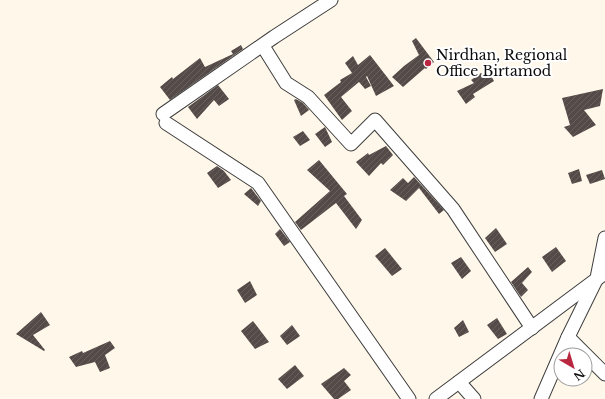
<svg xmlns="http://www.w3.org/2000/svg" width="605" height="399" font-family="'Libre Baskerville',serif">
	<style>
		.building { fill: url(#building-hatch) }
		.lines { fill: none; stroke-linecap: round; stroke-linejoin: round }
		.minor-casing { stroke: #3e3e3e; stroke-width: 15 }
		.minor { stroke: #fff; stroke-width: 13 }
		.poi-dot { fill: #b8263f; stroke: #fff; stroke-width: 1.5 }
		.labels { text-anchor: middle; stroke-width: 4; stroke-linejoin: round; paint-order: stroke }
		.poi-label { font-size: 14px; fill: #0b0b0b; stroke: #fff; text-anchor: start }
	</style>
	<defs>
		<pattern id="building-hatch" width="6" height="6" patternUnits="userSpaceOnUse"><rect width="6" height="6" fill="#544b48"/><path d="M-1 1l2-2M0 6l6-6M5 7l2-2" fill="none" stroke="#68605e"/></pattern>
	</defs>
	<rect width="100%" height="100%" fill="#fff8ea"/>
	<g class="building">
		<polygon points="416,38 434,62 426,69 425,68 403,87 392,77 404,66 419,55 412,41"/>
		<polygon points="241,45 243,49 170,100 160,87 172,77 173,79 200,58 205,67 233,54 231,51"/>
		<polygon points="370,55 394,86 376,96 367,76 366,77 371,86 365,89 359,82 341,97 352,111 342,120 324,95 341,82 340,80 352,73 345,63 353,56 358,65"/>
		<polygon points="481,73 486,78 491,76 494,81 473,94 475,97 466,104 457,91 474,83 471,80"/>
		<polygon points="218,85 229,99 219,106 214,100 197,119 188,107"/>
		<polygon points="603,89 600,106 584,110 596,125 573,137 564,127 570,125 562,98"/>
		<polygon points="296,99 303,103 309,110 301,116 294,100"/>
		<polygon points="325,127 332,142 325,147 315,134"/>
		<polygon points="303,131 310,140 300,146 293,137"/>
		<polygon points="386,146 393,155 383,165 381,163 369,176 356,162 368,153 369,155"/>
		<polygon points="319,160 347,194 344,196 362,220 356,229 336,203 301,230 295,222 330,191 307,170"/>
		<polygon points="217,166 224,171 231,180 218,188 207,173"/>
		<polygon points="579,169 582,181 572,184 568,173"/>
		<polygon points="602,170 605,179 590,184 586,175"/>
		<polygon points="414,177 444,210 439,214 419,188 406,201 390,190 403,178 408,183"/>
		<polygon points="251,188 261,201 258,206 244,194"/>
		<polygon points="496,228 507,244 495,252 485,238"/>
		<polygon points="280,229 290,242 284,246 275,234"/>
		<polygon points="556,247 566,261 552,272 542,257"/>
		<polygon points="385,248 402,269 392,276 375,256"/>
		<polygon points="461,257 471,271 462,279 451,263"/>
		<polygon points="528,267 532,272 522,283 528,290 521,297 511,282"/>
		<polygon points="250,281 257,295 245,303 237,290"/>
		<polygon points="41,312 50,325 33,335 45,350 44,351 16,334"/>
		<polygon points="497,318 507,334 498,339 487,325"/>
		<polygon points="463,320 469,332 459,337 454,328"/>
		<polygon points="253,321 269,342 255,349 241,331"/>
		<polygon points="292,325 300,336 287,345 280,336"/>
		<polygon points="110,341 115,348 105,355 110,368 100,372 95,362 76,367 69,357 82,351 83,353"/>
		<polygon points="295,365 304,376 287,389 278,379"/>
		<polygon points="344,368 351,375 344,381 351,390 338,399 334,399 321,384"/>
	</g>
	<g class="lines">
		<defs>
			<g id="minor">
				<polyline points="266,51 286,83 308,97 351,144 375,120 453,209 532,328"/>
				<polyline points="163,114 274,37 331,0"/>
				<polyline points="166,123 258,183 409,399"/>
				<polyline points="568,337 605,374"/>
				<polyline points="459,382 474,399"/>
				<polyline points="436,399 605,273"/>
				<polyline points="541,399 568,337 597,278 605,238"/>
			</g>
		</defs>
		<use href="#minor" class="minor-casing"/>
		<use href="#minor" class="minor"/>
	</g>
	<circle class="poi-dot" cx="428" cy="63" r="4"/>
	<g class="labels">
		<g class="poi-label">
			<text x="436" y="60">Nirdhan, Regional<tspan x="436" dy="16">Office Birtamod</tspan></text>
		</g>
	</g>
	<g transform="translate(573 367) rotate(142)"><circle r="19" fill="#ffffff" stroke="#9d9d9d"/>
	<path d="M0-3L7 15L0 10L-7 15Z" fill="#b8263f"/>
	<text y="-6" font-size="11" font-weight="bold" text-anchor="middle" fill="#0b0b0b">N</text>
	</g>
</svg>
